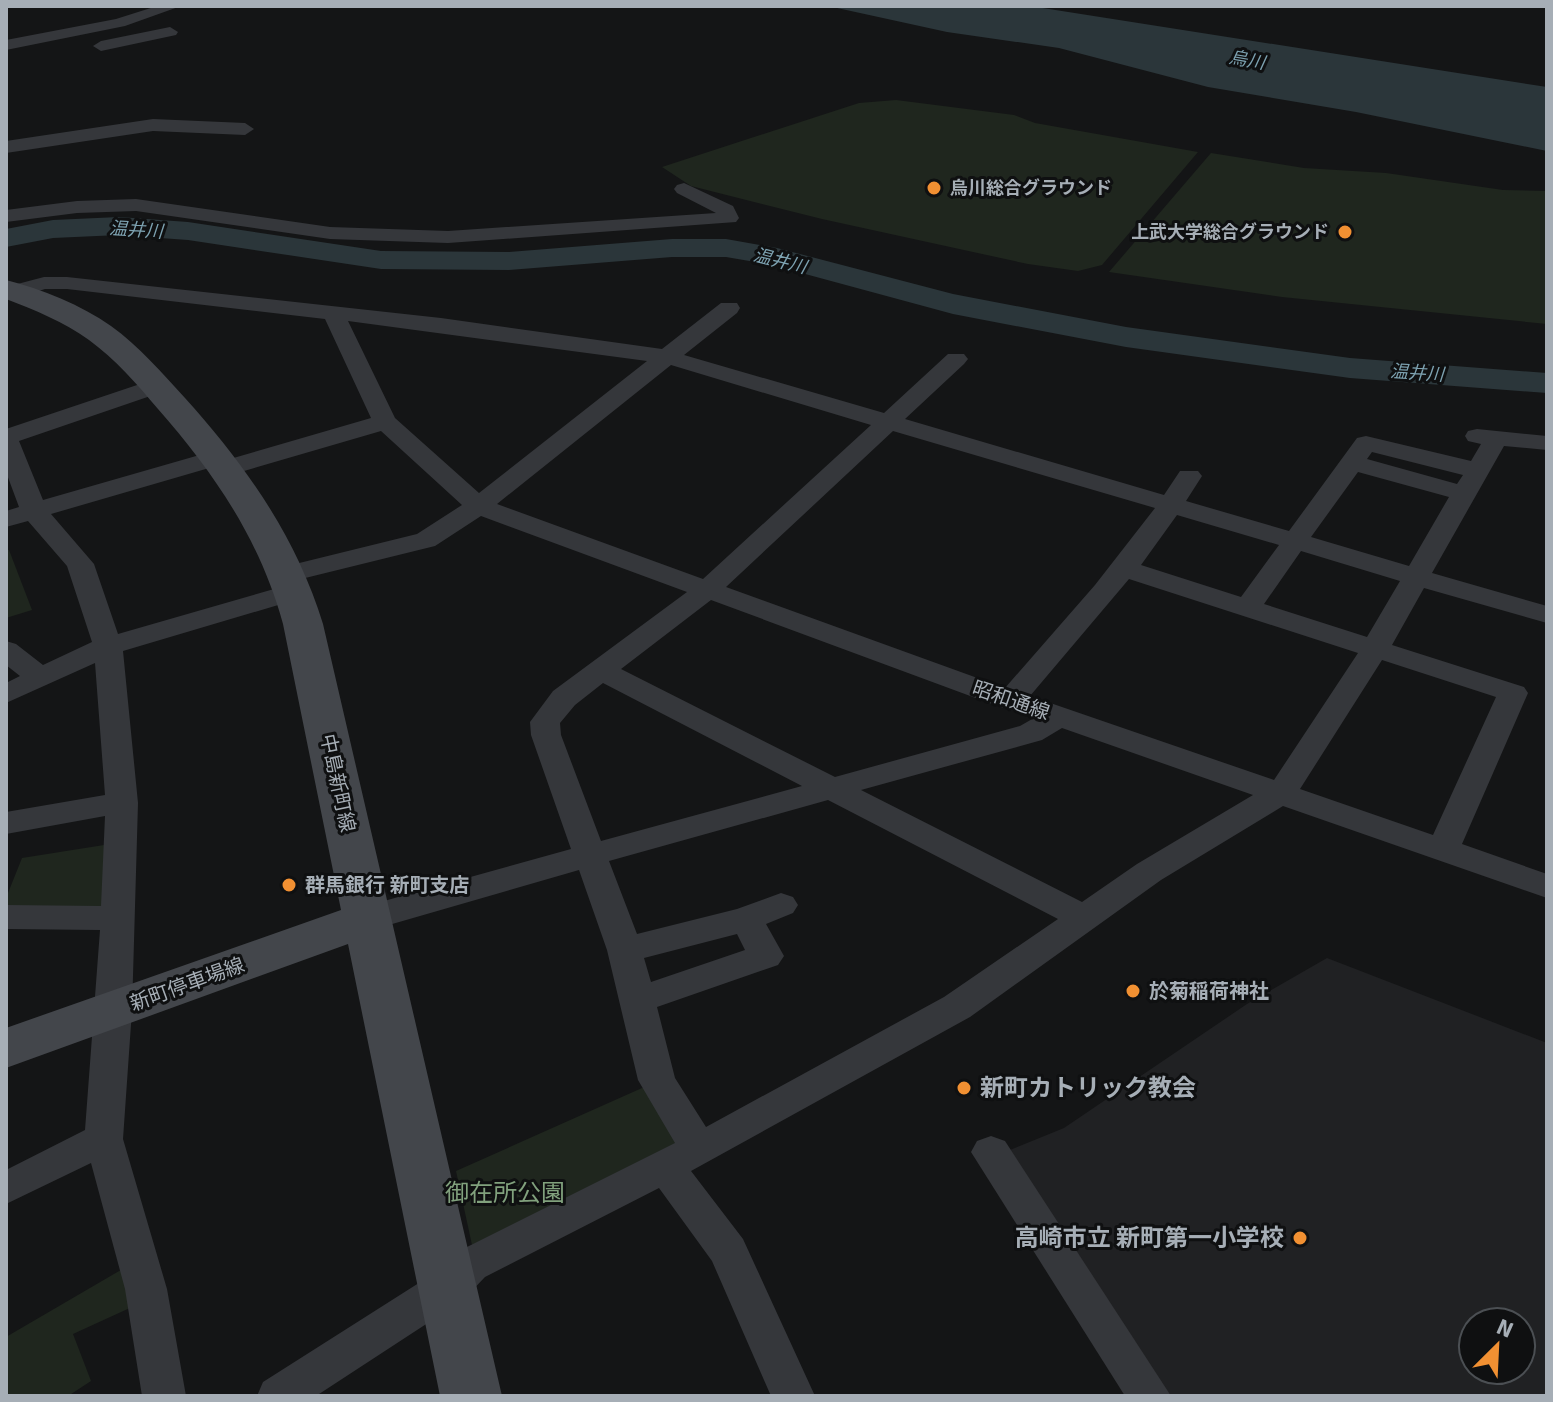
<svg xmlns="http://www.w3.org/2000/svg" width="1553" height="1402" font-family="Signika,'Noto Sans JP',sans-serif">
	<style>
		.built { fill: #202123; fill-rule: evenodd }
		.green { fill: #1f261e }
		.water { fill: #2b363a }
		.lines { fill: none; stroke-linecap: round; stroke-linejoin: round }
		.river { fill: #2b363a; fill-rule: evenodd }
		.minor { fill: #35373b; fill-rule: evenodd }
		.secondary { fill: #43464b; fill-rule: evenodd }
		.poi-dot { fill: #f19032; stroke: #0f1011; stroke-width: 3 }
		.labels { text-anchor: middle; stroke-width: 6; stroke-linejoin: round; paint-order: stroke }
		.far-water-label { font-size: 18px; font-style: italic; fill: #7da2b1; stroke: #0f1011 }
		.far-poi-label { font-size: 18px; font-weight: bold; fill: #a6aeb6; stroke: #0f1011; text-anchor: start }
		.street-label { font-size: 20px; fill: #a6aeb6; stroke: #0f1011 }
		.poi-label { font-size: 20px; font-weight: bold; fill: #a6aeb6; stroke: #0f1011; text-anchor: start }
		.near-poi-label { font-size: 24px; font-weight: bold; fill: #a6aeb6; stroke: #0f1011; text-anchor: start }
		.near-park-label { font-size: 24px; fill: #81a17d; stroke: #0f1011 }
	</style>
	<rect width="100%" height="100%" fill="#141516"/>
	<path class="built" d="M1327 958 1547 1043V1396H1156L1000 1154 1064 1128 1247 1004ZM1473 1322H1521V1370H1473Z"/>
	<g class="green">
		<polygon points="896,100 1014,115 1035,123 1198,152 1102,265 1078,271 1028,264 822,219 691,186 662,167 859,103"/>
		<polygon points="1211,153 1304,168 1386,173 1503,190 1547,191 1547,324 1282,297 1109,272"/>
		<polygon points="6,550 9,550 32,610 6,618"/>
		<polygon points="104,845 106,905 96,912 6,912 6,898 22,858"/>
		<polygon points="651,1084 687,1144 472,1245 456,1171"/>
		<polygon points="126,1267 132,1307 73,1334 91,1381 68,1396 6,1396 6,1337"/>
	</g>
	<polygon class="water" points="828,6 1030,6 1547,87 1547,151 1356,112 1208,87 1059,48 947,32"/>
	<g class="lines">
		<polygon class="river" points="119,217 188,222 381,251 509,252 672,239 726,239 777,248 953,294 1126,327 1350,358 1547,373 1547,393 1350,378 1126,347 953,314 772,265 726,257 672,257 509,270 381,269 188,240 119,235 53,238 6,247 6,229 53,220"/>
		<g class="minor">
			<polygon points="157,6 181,6 125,26 6,50 6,40 116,19"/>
			<polygon points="170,27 178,32 176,35 101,51 93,46 101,41"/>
			<polygon points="153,119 245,123 254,129 245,135 153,131 6,153 6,141"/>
			<polygon points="684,183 733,206 739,218 736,222 448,243 330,239 136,211 77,213 6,222 6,210 77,201 136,199 330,227 448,231 716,213 677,193 674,189 677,185"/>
			<path d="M44 277H67L441 318 662 349 721 303H737L740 308 737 313 684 355 884 413 948 354H964L968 359 964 364 905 419 1164 495 1180 471H1198L1202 476 1186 501 1289 531 1357 438 1366 436 1471 461 1481 444 1468 441 1465 436 1468 431 1477 429 1547 436V450L1504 446 1432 573 1547 606V623L1424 588 1392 645 1524 687 1528 693 1462 844 1547 874V898L1283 806 1161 880 970 1017 691 1171 743 1239 815 1396H771L712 1261 659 1188 485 1277 463 1300 316 1396H257L263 1382 433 1274 455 1253 675 1143 638 1080 607 950 579 870 368 931 356 928 351 919 356 910 384 901 571 849 531 735 530 722 553 691 687 592 481 516 435 546 289 582 279 580 275 574 279 568 417 534 462 505 381 431 227 476 218 473 216 466 51 514 94 564 118 634 295 583 305 585 309 591 305 597 123 651 138 803 132 1010 123 1139 167 1289 186 1396H142L125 1289 91 1163 6 1204V1170L85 1130 100 930 6 929V905L101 906 105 816 6 834V812L105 795 95 663 6 703V683L20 676 6 665V641L16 644 43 665 92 642 67 566 28 521 6 527V511L19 507 6 472V429L149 381H165L169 386 165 391 19 441 43 500 210 452H228L230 459 371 418 325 319 67 289H45L14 299 6 296V287ZM348 321 647 361 479 493 395 418ZM671 365 871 425 703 579 497 504ZM893 431 1155 508 1095 585 1005 688 726 587ZM1372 452 1463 475 1457 484 1367 459ZM1358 472 1449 497 1409 566 1311 537ZM1177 515 1279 545 1241 597 1141 565ZM1301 551 1400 581 1367 637 1264 604ZM1129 579 1358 653 1274 780 1030 696ZM711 600 1000 707 1034 718 1020 726 835 777 621 669ZM1382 660 1496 697 1433 835 1300 789ZM603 683 802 786 601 841 561 735 560 723 575 705ZM1062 728 1253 795 1137 864 1082 902 861 790 1042 740ZM828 800 1058 919 944 997 706 1127 675 1078 657 1007 778 965 784 956 766 924 793 913 798 905 793 897 781 893 737 909 637 934 609 861ZM737 934 745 950 651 982 644 958Z"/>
			<polygon points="991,1136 1005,1141 1171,1396 1125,1396 971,1152 977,1141"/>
		</g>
		<path class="secondary" d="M6 280C42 289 81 305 111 326 139 346 162 373 185 398 246 466 296 536 323 624L502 1396H440L348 944 6 1068V1028L341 910 283 624C260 540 215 474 158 409 137 384 115 359 89 340 64 322 35 310 6 299Z"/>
	</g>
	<g class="poi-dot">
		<circle cx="934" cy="188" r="8"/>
		<circle cx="1345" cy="232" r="8"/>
		<circle cx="289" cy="885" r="8"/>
		<circle cx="1133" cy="991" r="8"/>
		<circle cx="964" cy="1088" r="8"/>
		<circle cx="1300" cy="1238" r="8"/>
	</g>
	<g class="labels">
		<g class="far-water-label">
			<text transform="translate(1247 60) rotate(10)" y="6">烏川</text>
			<text transform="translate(136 230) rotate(4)" y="6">温井川</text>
			<text transform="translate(780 261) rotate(14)" y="6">温井川</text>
			<text transform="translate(1417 373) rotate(4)" y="6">温井川</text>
		</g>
		<g class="far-poi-label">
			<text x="950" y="194">烏川総合グラウンド</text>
			<text x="1329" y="238" text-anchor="end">上武大学総合グラウンド</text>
		</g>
		<g class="street-label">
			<text transform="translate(1011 700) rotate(19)" y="7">昭和通線</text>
			<text transform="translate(338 783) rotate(78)" y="7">中島新町線</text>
			<text transform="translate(187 984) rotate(-20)" y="7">新町停車場線</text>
		</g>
		<g class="poi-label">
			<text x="305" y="892">群馬銀行 新町支店</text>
			<text x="1149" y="998">於菊稲荷神社</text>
		</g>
		<g class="near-poi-label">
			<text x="980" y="1096">新町カトリック教会</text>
			<text x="1284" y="1246" text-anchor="end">高崎市立 新町第一小学校</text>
		</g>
		<g class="near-park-label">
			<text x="505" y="1201">御在所公園</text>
		</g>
	</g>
	<rect width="1553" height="1402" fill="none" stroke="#a6aeb6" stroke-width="16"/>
	<g transform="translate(1497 1346) rotate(24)"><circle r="38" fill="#0f1011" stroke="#4b4f53" stroke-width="2"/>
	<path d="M0-6L14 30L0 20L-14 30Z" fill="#f19032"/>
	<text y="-12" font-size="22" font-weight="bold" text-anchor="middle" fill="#a6aeb6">N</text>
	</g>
</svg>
